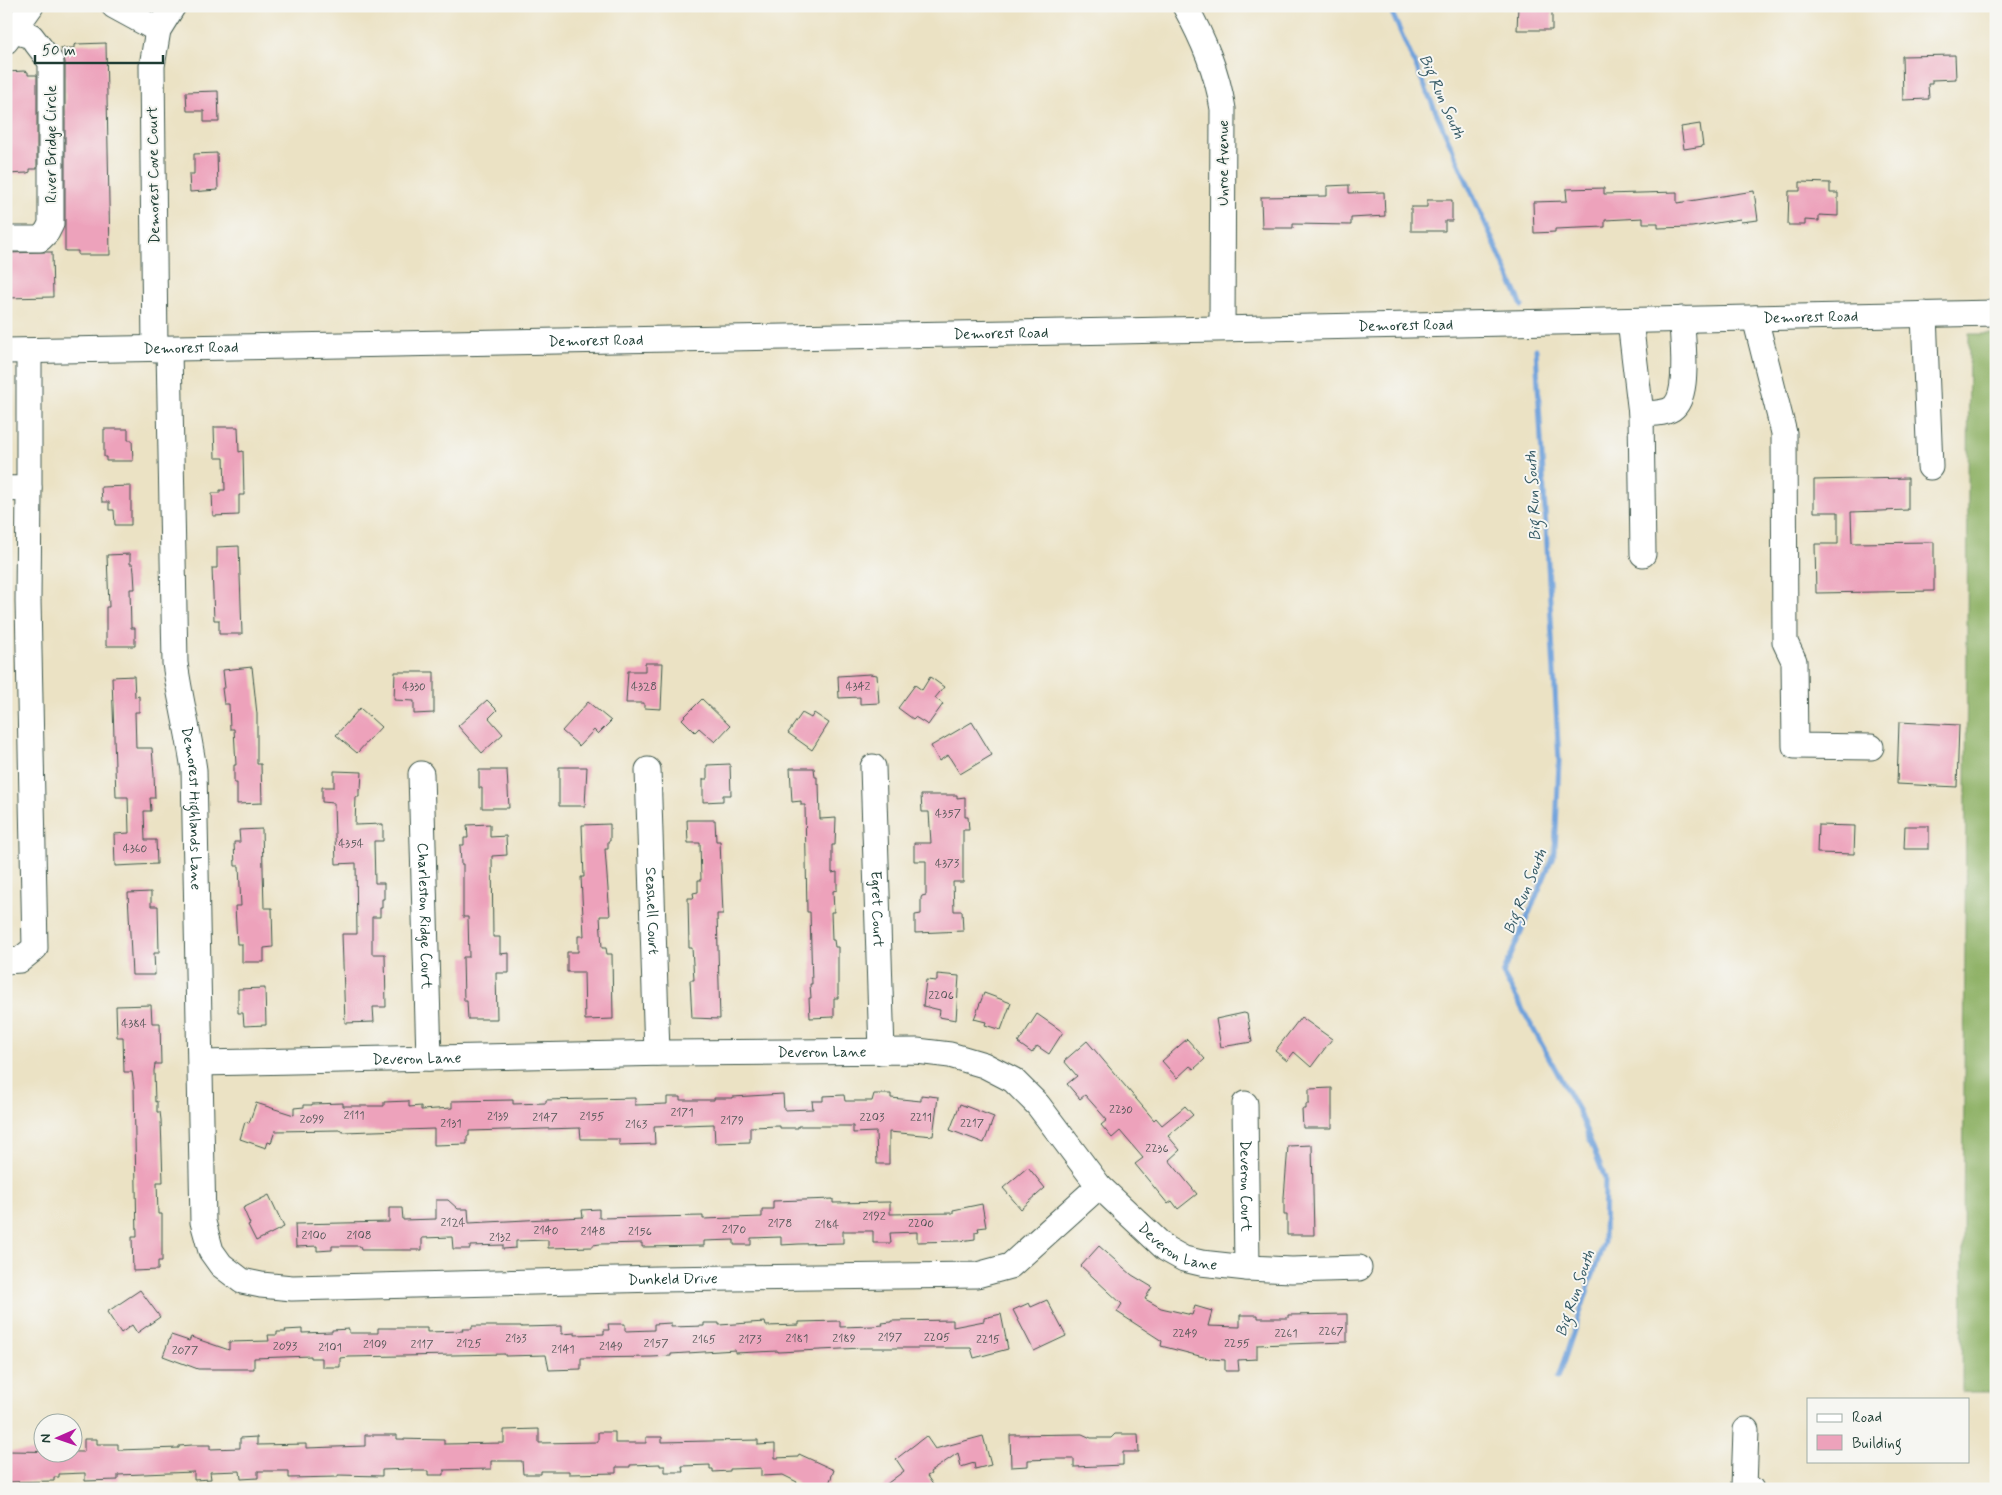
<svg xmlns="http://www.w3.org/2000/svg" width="2002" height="1495" font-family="Mynerve,sans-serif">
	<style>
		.forest { fill: #90b267; stroke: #58784e }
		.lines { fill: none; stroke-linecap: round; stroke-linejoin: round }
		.stream { stroke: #70a2db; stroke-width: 5 }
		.building { fill: #eda2bb }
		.minor-casing { stroke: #3e564a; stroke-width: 27 }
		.minor { stroke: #fff; stroke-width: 25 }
		.labels { text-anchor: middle; stroke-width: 4; stroke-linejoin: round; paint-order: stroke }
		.number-label { font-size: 12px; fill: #525656 }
		.street-label { font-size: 15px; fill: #1f3d34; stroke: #f6f6f2 }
		.water-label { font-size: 16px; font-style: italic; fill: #375b66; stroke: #f6f6f2 }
	</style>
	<rect width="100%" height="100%" fill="#f6f6f2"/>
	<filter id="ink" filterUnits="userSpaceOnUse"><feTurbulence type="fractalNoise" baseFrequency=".02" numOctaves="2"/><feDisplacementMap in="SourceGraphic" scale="10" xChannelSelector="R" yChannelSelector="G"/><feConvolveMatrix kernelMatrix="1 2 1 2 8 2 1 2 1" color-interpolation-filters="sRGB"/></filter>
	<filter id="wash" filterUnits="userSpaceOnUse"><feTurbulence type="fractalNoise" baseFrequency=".0096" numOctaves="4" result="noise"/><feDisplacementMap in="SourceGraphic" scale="20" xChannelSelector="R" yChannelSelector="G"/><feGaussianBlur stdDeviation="1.12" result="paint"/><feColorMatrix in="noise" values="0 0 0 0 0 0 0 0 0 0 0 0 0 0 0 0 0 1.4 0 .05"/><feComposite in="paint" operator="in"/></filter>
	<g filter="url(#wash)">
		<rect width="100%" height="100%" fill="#ebe2c4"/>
		<polygon class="forest" points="1969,334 1996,334 1996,1392 1962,1392"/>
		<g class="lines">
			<g class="stream">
				<polyline points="1389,6 1522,306"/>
				<polyline points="1536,349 1559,761 1555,852 1503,974 1579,1112 1605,1178 1604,1242 1558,1378"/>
			</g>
		</g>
		<g id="blocks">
			<g class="building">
				<polygon points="1518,6 1552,6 1552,30 1517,30"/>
				<polygon points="106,43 110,255 78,255 78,251 65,251 65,62 61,48 74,48 74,45 77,44"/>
				<polygon points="1955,55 1956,79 1932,80 1932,84 1928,84 1929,99 1903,100 1902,56"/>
				<polygon points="24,71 28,72 28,75 37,75 37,169 30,169 30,172 27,173 6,174 6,72"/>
				<polygon points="218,91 219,122 204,122 204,111 187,111 186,92"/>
				<polygon points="1700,124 1703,146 1684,149 1681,127"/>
				<polygon points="217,153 218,190 190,192 189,174 194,174 194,154"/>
				<polygon points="1800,182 1830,183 1830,193 1838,193 1838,216 1819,215 1819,221 1805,220 1805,225 1788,225 1789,191 1800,191"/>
				<polygon points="1349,185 1349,193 1384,192 1385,216 1351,218 1351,225 1293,224 1293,228 1262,228 1261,197 1327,196 1327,186"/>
				<polygon points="1604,188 1604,194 1677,192 1677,203 1754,191 1758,220 1741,222 1740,219 1692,227 1658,228 1658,223 1643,223 1643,218 1605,220 1605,227 1555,229 1555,232 1534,233 1533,202 1567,201 1566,189"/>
				<polygon points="1427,200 1452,200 1452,221 1445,221 1445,231 1411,231 1411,207 1427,207"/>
				<polygon points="44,252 52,252 53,297 6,298 6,253"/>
				<polygon points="214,427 238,427 239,452 243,451 244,495 239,495 239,515 213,516 212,493 220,493 220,490 225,490 224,458 215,458"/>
				<polygon points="104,429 128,429 128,440 132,440 133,461 106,461 106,457 104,457"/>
				<polygon points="1908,478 1908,510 1851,512 1852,543 1934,542 1934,591 1816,593 1815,544 1838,544 1838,512 1814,512 1814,480"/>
				<polygon points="131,486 131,525 115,525 114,510 109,510 109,502 102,502 101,487"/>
				<polygon points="239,546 242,634 219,634 219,620 214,620 212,568 217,568 217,547"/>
				<polygon points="130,554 130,564 133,564 134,572 135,589 130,589 131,628 135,628 135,646 106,646 106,607 109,607 107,555"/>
				<polygon points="645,663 663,663 661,709 644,708 644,703 626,703 628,671 645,671"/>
				<polygon points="252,667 257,714 257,764 261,764 262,803 237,804 237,783 234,783 234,765 236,765 234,729 230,729 229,704 224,704 222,688 225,688 223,670"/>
				<polygon points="395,672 434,672 434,713 414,714 414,701 394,700"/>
				<polygon points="870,674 877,675 879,703 860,704 860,697 839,698 838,676"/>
				<polygon points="134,676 135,697 139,696 139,712 135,712 136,748 152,748 154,775 155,798 150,798 151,811 144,811 145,840 156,840 157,864 115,866 114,834 129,833 128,797 116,797 112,677"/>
				<polygon points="930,677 944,687 935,698 943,704 928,725 915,717 913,719 898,708 915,685 922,690"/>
				<polygon points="702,699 730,726 715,742 699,728 695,732 682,719"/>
				<polygon points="487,700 497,710 489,718 503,734 482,753 458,726"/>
				<polygon points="588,702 611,721 598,734 594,730 579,746 562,731"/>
				<polygon points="360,708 381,727 357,753 336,735"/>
				<polygon points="802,713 811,718 814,713 829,723 812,750 788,733"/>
				<polygon points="972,722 992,755 960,774 948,755 939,761 931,746"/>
				<polygon points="1899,722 1959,725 1957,787 1897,784"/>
				<polygon points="730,764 731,795 723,795 723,801 703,802 703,779 707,779 707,765"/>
				<polygon points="559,767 587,767 585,806 559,806"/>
				<polygon points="790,768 814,768 815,777 817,777 817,785 819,784 820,819 836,818 835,845 832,845 832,873 837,872 837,890 833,891 834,912 831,912 832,940 834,940 835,947 838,947 838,998 834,998 834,1017 810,1018 809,998 811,998 810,984 812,984 810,912 807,912 805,805 801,805 801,801 792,802"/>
				<polygon points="479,770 507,770 509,808 482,808 482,788 479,788"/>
				<polygon points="334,771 362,772 361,789 359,789 359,797 356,797 355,825 383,824 383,841 374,841 375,883 384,883 384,899 382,899 382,908 380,908 380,917 372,917 372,954 385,954 386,1007 373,1007 374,1022 345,1023 342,934 357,934 356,863 336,864 334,806 334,803 322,802 322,787 334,787"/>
				<polygon points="921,795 957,795 957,798 965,797 965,817 968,817 969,830 963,830 963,882 953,882 954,911 962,911 963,931 915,933 915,915 921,914 921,898 922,896 926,895 926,861 914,861 914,843 931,843 929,812 922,812"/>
				<polygon points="687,820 715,820 716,841 720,841 723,914 717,914 720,1019 692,1018 690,980 694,980 692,948 689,948 688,898 694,898 693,893 698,892 698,880 701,880 700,843 688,843"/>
				<polygon points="490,824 490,837 506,836 507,855 492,856 493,937 500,937 500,954 509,953 509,973 496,973 497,1019 468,1019 467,1001 464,1001 463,957 469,957 468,917 463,917 463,864 461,864 460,845 464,845 464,838 468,838 467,825"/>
				<polygon points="610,824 610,841 608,841 608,849 605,849 610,916 600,916 602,948 606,948 607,954 612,954 613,1019 585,1020 584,972 567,972 567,952 578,952 578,936 584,936 581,877 584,877 582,825"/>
				<polygon points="1818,825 1855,826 1854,854 1817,853"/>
				<polygon points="1905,826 1929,826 1929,849 1904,849"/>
				<polygon points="262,829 264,908 272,908 273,947 264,948 264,962 242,962 242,944 237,944 235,906 241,906 239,866 235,866 234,842 240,842 239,830"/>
				<polygon points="151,892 151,906 158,906 159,953 154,953 155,975 132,975 128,893"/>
				<polygon points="937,974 959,976 956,1020 939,1017 940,1010 923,1006 926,980 937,981"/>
				<polygon points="265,988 266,1025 244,1026 243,1013 238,1013 238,989"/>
				<polygon points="984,993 1011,1003 1001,1030 985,1025 986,1022 974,1019"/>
				<polygon points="151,1005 152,1023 160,1023 161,1064 155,1064 154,1071 155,1102 157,1101 157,1112 160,1112 161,1120 163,1182 157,1182 158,1214 162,1214 162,1261 158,1261 158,1270 133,1271 132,1237 137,1237 134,1087 132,1072 124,1072 123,1037 117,1037 116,1006"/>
				<polygon points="1244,1013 1247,1014 1252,1042 1221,1047 1216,1019"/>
				<polygon points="1037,1014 1063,1032 1049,1054 1037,1046 1032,1053 1018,1043"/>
				<polygon points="1301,1017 1332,1039 1311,1067 1294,1052 1287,1061 1275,1051"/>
				<polygon points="1187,1039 1205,1059 1194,1069 1190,1066 1177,1078 1162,1061"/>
				<polygon points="1087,1041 1154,1120 1156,1118 1162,1125 1185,1106 1193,1115 1168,1136 1180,1150 1169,1160 1197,1194 1178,1209 1172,1201 1168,1204 1135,1164 1143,1158 1120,1131 1112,1138 1101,1125 1107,1120 1085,1095 1080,1099 1067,1084 1077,1076 1064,1061"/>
				<polygon points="1332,1088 1332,1128 1303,1128 1302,1109 1306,1109 1306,1104 1309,1104 1309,1089"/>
				<polygon points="783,1094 784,1110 813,1109 812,1101 823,1101 823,1096 844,1095 845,1101 872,1101 874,1094 891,1094 891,1098 921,1101 921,1095 938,1097 933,1136 889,1132 889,1164 877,1164 876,1132 853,1133 853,1126 798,1126 798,1128 780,1128 780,1126 750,1127 750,1142 715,1143 714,1124 654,1126 655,1144 619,1145 619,1139 581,1139 580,1128 469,1131 469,1136 467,1136 467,1144 434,1145 434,1129 343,1132 339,1130 275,1131 271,1143 268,1142 266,1148 240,1139 245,1122 249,1123 256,1103 294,1115 294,1108 304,1107 304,1105 312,1105 312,1104 343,1103 343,1106 384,1106 384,1102 409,1101 409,1107 421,1106 421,1110 452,1108 452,1101 513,1100 513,1104 546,1103 546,1100 635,1098 635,1105 667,1104 667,1097 680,1097 680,1100 714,1100 714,1098 733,1098 733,1097"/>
				<polygon points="960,1104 994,1117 984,1143 950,1130"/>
				<polygon points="1312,1145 1314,1235 1287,1235 1287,1215 1284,1215 1284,1197 1288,1146"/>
				<polygon points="1028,1167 1045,1188 1021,1209 1003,1188"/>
				<polygon points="269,1195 284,1227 256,1241 248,1225 250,1224 243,1208"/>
				<polygon points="833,1199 833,1203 890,1202 890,1214 953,1213 953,1210 982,1204 986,1227 978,1228 979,1231 975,1232 975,1239 960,1241 917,1242 917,1232 890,1233 891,1243 873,1243 873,1231 843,1231 843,1243 799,1244 781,1245 781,1237 751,1238 751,1245 734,1245 734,1240 704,1241 704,1246 642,1247 642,1243 600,1244 593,1245 593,1247 548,1248 548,1240 516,1241 516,1248 503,1249 503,1245 470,1246 470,1249 453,1249 452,1237 422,1238 422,1250 361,1250 360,1246 332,1246 332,1250 317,1251 317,1246 296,1247 295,1224 389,1222 389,1208 402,1208 403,1220 436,1219 436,1200 448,1200 458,1209 468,1209 469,1223 583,1217 582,1210 599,1209 599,1218 703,1216 703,1219 762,1217 762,1209 773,1209 773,1201"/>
				<polygon points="1099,1246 1132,1275 1152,1287 1145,1299 1161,1308 1192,1315 1195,1306 1212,1311 1208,1326 1240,1327 1240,1315 1258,1315 1258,1318 1288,1318 1288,1315 1347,1314 1347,1342 1257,1345 1257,1359 1238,1360 1239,1371 1225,1371 1225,1360 1211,1359 1161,1346 1162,1341 1117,1312 1122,1304 1081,1266"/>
				<polygon points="140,1290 160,1317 137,1333 132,1325 121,1333 107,1312"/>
				<polygon points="1047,1300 1066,1336 1034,1351 1013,1310 1029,1303 1031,1307"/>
				<polygon points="1001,1314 1008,1349 974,1358 971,1348 862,1348 778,1352 778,1351 735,1353 735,1350 671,1354 671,1356 652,1357 581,1358 581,1369 549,1370 546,1355 505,1356 505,1354 349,1357 340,1358 340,1367 322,1367 322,1358 311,1358 311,1356 254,1358 254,1369 198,1369 163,1356 171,1335 189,1341 191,1337 229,1350 229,1342 269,1341 268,1335 277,1335 277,1332 286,1332 285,1330 302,1329 302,1333 332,1332 332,1330 349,1329 349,1333 378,1333 378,1328 427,1328 427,1332 463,1331 462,1329 472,1329 472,1326 521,1326 521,1327 562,1326 562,1334 575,1333 575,1335 604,1334 604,1330 609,1330 608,1324 625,1324 625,1331 654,1330 654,1324 671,1323 671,1327 704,1326 704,1323 719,1323 719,1325 765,1322 766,1326 799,1325 799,1322 840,1321 840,1327 873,1326 883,1325 882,1323 891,1322 891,1321 953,1320 953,1327 984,1321 984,1318"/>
				<polygon points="539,1429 539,1443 598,1442 598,1432 615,1432 615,1443 646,1443 646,1437 662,1437 662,1442 758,1440 758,1445 775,1444 775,1458 798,1457 799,1454 834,1470 827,1489 807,1489 796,1484 797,1482 783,1475 761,1476 761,1468 730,1469 730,1471 713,1472 713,1469 710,1469 710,1465 682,1466 683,1472 665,1472 665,1466 660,1466 660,1464 630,1465 630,1467 616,1467 616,1473 569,1474 569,1471 541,1471 541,1474 523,1474 522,1461 491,1461 491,1469 444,1470 444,1475 428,1475 428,1471 412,1471 412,1469 382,1470 382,1476 338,1475 338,1477 289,1478 289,1471 258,1471 258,1478 241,1479 240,1471 210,1472 211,1479 194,1480 194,1472 118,1475 118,1480 85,1481 85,1473 59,1474 59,1477 54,1477 54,1481 6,1482 6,1451 84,1452 84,1439 97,1439 97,1444 118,1444 118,1450 179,1448 179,1446 192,1445 210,1445 210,1449 240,1448 240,1438 257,1437 257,1445 306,1444 306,1448 365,1446 365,1435 397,1435 397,1439 444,1440 444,1444 504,1443 504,1430"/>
				<polygon points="1082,1434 1091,1438 1111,1438 1115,1434 1138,1434 1139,1452 1123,1452 1123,1465 1074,1467 1074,1459 1052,1459 1028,1460 1028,1466 1011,1467 1010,1435"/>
				<polygon points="926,1436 935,1449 983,1436 991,1465 975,1469 974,1463 961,1467 958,1453 930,1472 931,1474 927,1476 936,1489 880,1489 904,1471 896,1459"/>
			</g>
		</g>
	</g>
	<g filter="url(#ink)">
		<use href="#blocks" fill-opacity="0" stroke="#3e564a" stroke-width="1"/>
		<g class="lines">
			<defs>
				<g id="minor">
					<polyline points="114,6 158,30"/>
					<path d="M1185 6C1203 39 1217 71 1223 109L1222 328"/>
					<polyline points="6,41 31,6"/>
					<polyline points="6,239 40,239 47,232 51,224 51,62 31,36 15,31"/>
					<polyline points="1924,314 1930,467"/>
					<polyline points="1755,318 1784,433 1785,642 1794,661 1795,746 1871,747"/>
					<polyline points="1630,321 1641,414 1643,554"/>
					<polyline points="155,349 152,66 158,30 173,6"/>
					<path id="s1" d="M169 349 175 663C180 699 189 734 194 770L203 1222 211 1251 221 1265 242 1281 261 1285 292 1288 659 1279 977 1275 1010 1266 1099 1186"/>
					<path id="s2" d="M6 351 1118 331 1996 313"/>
					<path d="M1641 414C1651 413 1667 414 1674 407 1690 392 1682 340 1682 319"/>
					<polyline points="6,489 29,488 29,351"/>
					<path id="s3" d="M873 767 882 1052"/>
					<path id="s4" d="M648 770 657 1053"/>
					<path id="s5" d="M421 774 429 1058"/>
					<polyline points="6,961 20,960 35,948 28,601 29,488"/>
					<path id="s6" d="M201 1063 669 1053 917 1051 950 1055 984 1065 1013 1080 1038 1105 1099 1186 1166 1249 1184 1259 1201 1263 1247 1268 1292 1270 1359 1268"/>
					<path id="s7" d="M1245 1104 1247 1268"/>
					<polyline points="1746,1430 1744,1487 1751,1489"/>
				</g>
			</defs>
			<use href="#minor" class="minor-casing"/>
			<use href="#minor" class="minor"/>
		</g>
	</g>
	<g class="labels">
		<g class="number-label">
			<text x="414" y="690">4330</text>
			<text x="644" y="690">4328</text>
			<text x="858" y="690">4342</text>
			<text x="948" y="817">4357</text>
			<text x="351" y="847">4354</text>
			<text x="135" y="852">4360</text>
			<text x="947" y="867">4373</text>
			<text x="941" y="999">2206</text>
			<text x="134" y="1027">4384</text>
			<text x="1121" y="1113">2230</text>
			<text x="682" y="1116">2171</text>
			<text x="354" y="1119">2111</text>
			<text x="498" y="1120">2139</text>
			<text x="592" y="1120">2155</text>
			<text x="545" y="1121">2147</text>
			<text x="872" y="1121">2203</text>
			<text x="921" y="1121">2211</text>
			<text x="312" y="1123">2099</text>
			<text x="732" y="1124">2179</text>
			<text x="451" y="1127">2131</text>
			<text x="972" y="1127">2217</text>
			<text x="636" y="1128">2163</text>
			<text x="1157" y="1152">2236</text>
			<text x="874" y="1220">2192</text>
			<text x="453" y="1226">2124</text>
			<text x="780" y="1227">2178</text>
			<text x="921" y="1227">2200</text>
			<text x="827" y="1228">2184</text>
			<text x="734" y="1233">2170</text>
			<text x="546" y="1234">2140</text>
			<text x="593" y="1235">2148</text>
			<text x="640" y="1235">2156</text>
			<text x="314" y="1239">2100</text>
			<text x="359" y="1239">2108</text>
			<text x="500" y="1241">2132</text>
			<text x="1331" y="1335">2267</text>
			<text x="1185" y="1337">2249</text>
			<text x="1286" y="1337">2261</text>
			<text x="890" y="1341">2197</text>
			<text x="937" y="1341">2205</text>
			<text x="516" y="1342">2133</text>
			<text x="797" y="1342">2181</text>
			<text x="844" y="1342">2189</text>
			<text x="704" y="1343">2165</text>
			<text x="750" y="1343">2173</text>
			<text x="988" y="1343">2215</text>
			<text x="469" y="1347">2125</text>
			<text x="656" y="1347">2157</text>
			<text x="1237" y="1347">2255</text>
			<text x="375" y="1348">2109</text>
			<text x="422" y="1348">2117</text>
			<text x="285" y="1350">2093</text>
			<text x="611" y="1350">2149</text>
			<text x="330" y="1351">2101</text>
			<text x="563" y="1353">2141</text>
			<text x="185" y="1354">2077</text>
		</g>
		<g class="street-label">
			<text transform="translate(51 144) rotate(-90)" y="5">River Bridge Circle</text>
			<text transform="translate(1223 163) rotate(-90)" y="5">Unroe Avenue</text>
			<text transform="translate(153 175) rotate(-91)" y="5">Demorest Cove Court</text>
			<text dy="5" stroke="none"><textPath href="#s2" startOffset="1805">Demorest Road</textPath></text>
			<text dy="5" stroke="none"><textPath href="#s2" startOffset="1400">Demorest Road</textPath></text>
			<text dy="5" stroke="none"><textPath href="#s2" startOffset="995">Demorest Road</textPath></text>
			<text dy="5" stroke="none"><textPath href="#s2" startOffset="590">Demorest Road</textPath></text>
			<text dy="5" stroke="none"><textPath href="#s2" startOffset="185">Demorest Road</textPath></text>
			<text dy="5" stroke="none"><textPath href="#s1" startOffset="461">Demorest Highlands Lane</textPath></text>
			<text dy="5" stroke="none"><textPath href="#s3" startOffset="142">Egret Court</textPath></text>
			<text dy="5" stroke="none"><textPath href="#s4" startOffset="141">Seashell Court</textPath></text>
			<text dy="5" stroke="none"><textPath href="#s5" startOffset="142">Charleston Ridge Court</textPath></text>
			<text dy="5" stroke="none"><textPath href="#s6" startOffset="621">Deveron Lane</textPath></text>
			<text dy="5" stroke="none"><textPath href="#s6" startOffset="216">Deveron Lane</textPath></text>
			<text dy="5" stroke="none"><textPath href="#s7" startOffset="82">Deveron Court</textPath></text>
			<text dy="5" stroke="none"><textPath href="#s6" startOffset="1056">Deveron Lane</textPath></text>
			<text dy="5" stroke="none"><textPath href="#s1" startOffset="1380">Dunkeld Drive</textPath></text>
		</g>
		<g class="water-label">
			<text transform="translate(1443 96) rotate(66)" y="6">Big Run South</text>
			<text transform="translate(1532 496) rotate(-93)" y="6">Big Run South</text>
			<text transform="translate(1524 891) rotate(-68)" y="6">Big Run South</text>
			<text transform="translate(1574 1293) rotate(-71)" y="6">Big Run South</text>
		</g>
	</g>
	<rect width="2002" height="1495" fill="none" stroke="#f6f6f2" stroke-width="25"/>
	<rect x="1807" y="1398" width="162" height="65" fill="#f6f6f2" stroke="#a0aca6"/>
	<rect x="1817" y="1414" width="25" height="8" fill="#ffffff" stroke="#a0aca6"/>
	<text x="1852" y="1422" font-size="15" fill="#1f3d34">Road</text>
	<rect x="1817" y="1435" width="25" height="15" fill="#eda2bb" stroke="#a0aca6"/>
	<text x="1852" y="1448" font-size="15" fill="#1f3d34">Building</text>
	<g transform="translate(58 1438) rotate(268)"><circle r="24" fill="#f6f6f2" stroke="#a0aca6"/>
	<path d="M0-4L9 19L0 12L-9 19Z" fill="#b5179e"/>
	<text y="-8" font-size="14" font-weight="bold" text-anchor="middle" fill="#1f3d34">N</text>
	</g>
	<path d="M35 55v8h128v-8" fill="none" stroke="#1f3d34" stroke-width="2.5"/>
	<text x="42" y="55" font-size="15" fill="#1f3d34" stroke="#f6f6f2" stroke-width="4" paint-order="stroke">50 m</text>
</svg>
